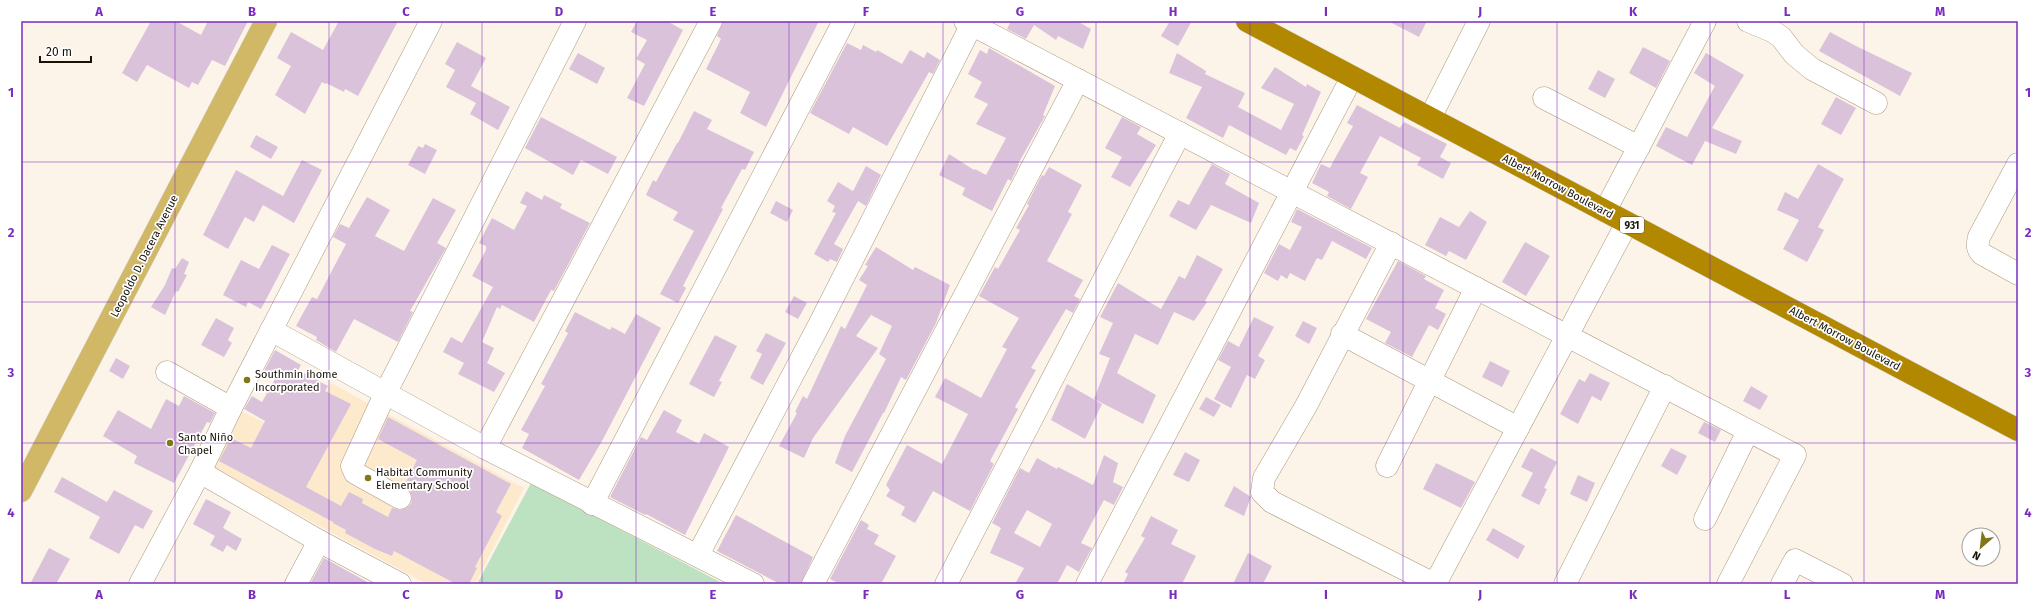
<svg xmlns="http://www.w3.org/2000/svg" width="2039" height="605" font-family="'Fira Sans',sans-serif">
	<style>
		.built { fill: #fdeacd }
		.green { fill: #bce2c2 }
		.building { fill: #dbc2db; fill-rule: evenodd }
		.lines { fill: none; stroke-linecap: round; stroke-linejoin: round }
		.minor-casing { stroke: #ac997e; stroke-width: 23 }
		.major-casing { stroke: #d6d4d3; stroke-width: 23 }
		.highway-casing { stroke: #d6d4d3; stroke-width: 23 }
		.minor { stroke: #fff; stroke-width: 22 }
		.major { stroke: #d0b866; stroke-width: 22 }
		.highway { stroke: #b18800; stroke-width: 22 }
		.grid { fill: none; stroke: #7b2cbf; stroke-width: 1; stroke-opacity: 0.55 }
		.poi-dot { fill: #80761a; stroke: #fff; stroke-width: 1.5 }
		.labels { text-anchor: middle; stroke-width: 3.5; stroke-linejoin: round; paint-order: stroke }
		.shield { fill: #fff; stroke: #5e5952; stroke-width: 1 }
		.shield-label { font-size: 10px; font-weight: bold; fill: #191208 }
		.street-label { font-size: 11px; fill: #191208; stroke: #fff }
		.poi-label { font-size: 11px; fill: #191208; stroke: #fff; text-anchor: start }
		.neatline { fill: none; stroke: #7b2cbf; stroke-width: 1.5 }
		.grid-label { font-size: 13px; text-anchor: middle; font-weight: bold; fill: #7b2cbf }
	</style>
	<rect width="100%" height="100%" fill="#fcf4e8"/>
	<polygon class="built" points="331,383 524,488 475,584 427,584 212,468 241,411 300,440"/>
	<polygon class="green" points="531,483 724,584 477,584"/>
	<g class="building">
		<polygon points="151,21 176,21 201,35 208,21 248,21 225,66 212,60 198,85 192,82 189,88 147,65 137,82 122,73"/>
		<polygon points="339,21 398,21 358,96 345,89 344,92 326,83 325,84 322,82 305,114 275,95 291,66 277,58 291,32 323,50"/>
		<polygon points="637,21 667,21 683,30 644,106 627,98 645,64 636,59 647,40 631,32"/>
		<polygon points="723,21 819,21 766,127 740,113 750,92 706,69 721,39 717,36"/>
		<polygon points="1011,21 1077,21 1091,29 1083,49 1058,36 1056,40 1034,25 1026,39 1007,29"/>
		<polygon points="1170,21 1192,21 1178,46 1161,36"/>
		<polygon points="1388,21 1427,21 1419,37"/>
		<polygon points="1830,32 1856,46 1912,73 1900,96 1819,51"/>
		<polygon points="457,42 486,58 471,86 510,107 498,130 470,114 476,103 446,87 455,70 445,64"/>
		<polygon points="847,43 861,50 863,45 876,52 877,50 902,64 910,50 924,58 927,52 940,60 933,74 929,72 887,146 853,127 849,134 810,113"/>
		<polygon points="1643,47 1670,61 1656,88 1629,73"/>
		<polygon points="989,48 1055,86 1043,115 1045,116 1018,164 1019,164 1011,181 1008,179 992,211 962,195 965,188 939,175 949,154 974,170 975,169 986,175 1006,138 976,124 988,104 974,97 982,82 968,74 980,50 987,54"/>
		<polygon points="578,53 605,68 597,84 569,69"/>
		<polygon points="1177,53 1206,71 1205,74 1245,93 1238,107 1281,130 1294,104 1261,88 1275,67 1306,87 1307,84 1321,92 1302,135 1304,136 1296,151 1290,148 1286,155 1229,125 1223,138 1186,118 1202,87 1169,73"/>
		<polygon points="1706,53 1744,75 1712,128 1742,141 1736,154 1705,141 1692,165 1656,146 1666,127 1687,137 1715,86 1694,73"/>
		<polygon points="1598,70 1615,79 1605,98 1588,89"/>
		<polygon points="1836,97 1856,108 1841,135 1821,124"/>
		<polygon points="1357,105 1400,128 1404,122 1447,144 1440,157 1451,163 1443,179 1417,165 1421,158 1380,136 1360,173 1368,177 1351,209 1327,196 1329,192 1312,183 1321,164 1330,168 1334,160 1353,126 1347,123"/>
		<polygon points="694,111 712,120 707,129 754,152 745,170 742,169 721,208 723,209 683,286 686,288 678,303 660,294 694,231 673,220 678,212 646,195 653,180 656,182 677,143 678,143"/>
		<polygon points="541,117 617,157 608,174 581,160 573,175 525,148"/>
		<polygon points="1122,117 1141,127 1137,134 1156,145 1130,187 1111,177 1122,157 1105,148"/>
		<polygon points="256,135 278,147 271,159 250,147"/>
		<polygon points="425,144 437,150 425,174 408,165 418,146 423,148"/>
		<polygon points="302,160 322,170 294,223 263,205 254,222 245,217 228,249 203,235 236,170 283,196"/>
		<polygon points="1212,164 1230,174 1225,184 1259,203 1251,223 1211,205 1196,230 1169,216 1178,200 1189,205"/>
		<polygon points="1818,164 1844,179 1818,227 1824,230 1807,262 1783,249 1799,220 1777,210 1785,192 1798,199"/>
		<polygon points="866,166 881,175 866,206 858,201 834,244 843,249 837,262 830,259 828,262 814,254 836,213 832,212 835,206 827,201 838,182 853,191"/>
		<polygon points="1049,167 1082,185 1068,212 1072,214 1047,261 1083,280 1074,296 1080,299 1073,313 1066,309 1031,368 1036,370 1015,407 1018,409 990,461 994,464 970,511 933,491 915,523 901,515 905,507 886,496 890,490 886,485 907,445 942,464 968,414 935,397 945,378 981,398 1007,349 1002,347 1019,318 979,296 995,267 998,269 1020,230 1016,228 1029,205 1027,204 1042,175 1044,176"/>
		<polygon points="526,191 542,200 544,195 562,204 560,208 590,223 554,291 551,290 534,322 502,305 500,309 497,307 482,342 494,348 487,363 505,373 494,392 458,374 464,363 443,352 451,337 462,343 493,287 472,276 486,250 486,246 479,243 492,218 514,230 527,206 520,203"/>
		<polygon points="367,197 390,210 375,236 404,251 433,198 456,210 437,243 446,248 410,311 413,312 398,342 354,319 336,352 316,340 317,337 296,326 312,297 317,299 346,244 333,237 340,224 349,228"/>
		<polygon points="776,201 793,210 787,222 770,213"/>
		<polygon points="1297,209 1372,248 1366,259 1332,241 1322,260 1317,258 1305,281 1290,273 1287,279 1281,275 1278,281 1264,273 1279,244 1290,250 1302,227 1291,222"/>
		<polygon points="1470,211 1487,222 1466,260 1449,251 1446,256 1425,245 1440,217 1459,227"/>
		<polygon points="1525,242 1550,256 1526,296 1502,282"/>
		<polygon points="272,245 290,254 261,309 248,302 246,307 223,295 241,260 259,269"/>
		<polygon points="876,247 913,270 915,267 950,285 936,323 906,380 901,377 884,413 883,413 852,472 835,463 845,436 886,359 879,354 892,326 871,315 856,336 878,348 813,438 804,458 779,446 797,413 795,412 803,396 807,399 841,326 845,329 867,285 859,280 868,266 865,265"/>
		<polygon points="1197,255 1223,269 1205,301 1207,302 1194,321 1174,312 1158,345 1135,334 1117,373 1156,395 1143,424 1094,399 1110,358 1099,354 1113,323 1100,317 1118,283 1161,309 1179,276 1185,279"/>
		<polygon points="182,258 189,262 184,274 187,275 178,292 176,291 165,315 151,307 165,285 172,268 175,269"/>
		<polygon points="1398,261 1426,276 1424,279 1444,290 1435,308 1446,314 1438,330 1429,325 1412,357 1385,343 1391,332 1366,319"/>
		<polygon points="794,296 807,303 798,319 785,312"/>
		<polygon points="575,312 610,330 612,327 625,334 636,314 661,328 602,441 579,480 522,448 529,434 521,430 545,386 541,384 568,333 565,331"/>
		<polygon points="1254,317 1274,327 1258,356 1265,360 1255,379 1247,375 1231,408 1214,399 1231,367 1218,360 1228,341 1239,347"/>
		<polygon points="216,318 234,328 228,340 232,343 224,357 201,345"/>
		<polygon points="1303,321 1317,328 1309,344 1295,336"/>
		<polygon points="766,333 786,343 763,385 750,378 762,354 756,351"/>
		<polygon points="715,335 737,346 719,381 722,382 714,397 689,384"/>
		<polygon points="275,350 301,365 298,370 328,386 325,391 351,404 306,487 341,506 349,492 363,499 362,503 388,517 392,508 400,510 407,508 411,504 412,497 410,491 404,486 417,460 378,439 388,417 511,484 496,512 502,516 475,567 477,568 469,584 456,584 394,551 392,556 375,549 345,533 346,530 333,523 333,522 219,461 231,438 251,448 265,421 244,409 252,396 262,402 275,379 263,373"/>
		<polygon points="116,358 130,366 123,379 109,371"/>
		<polygon points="1490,361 1510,371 1502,387 1482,377"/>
		<polygon points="1590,373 1610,383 1601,401 1592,396 1578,424 1560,414 1579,379 1585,382"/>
		<polygon points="1067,384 1102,404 1085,439 1051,420"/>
		<polygon points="1751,386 1768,396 1760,410 1743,401"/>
		<polygon points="184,396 215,413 210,423 207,422 174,483 134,463 137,456 103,436 118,410 151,429 166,399 179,406"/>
		<polygon points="1206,397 1221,405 1214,417 1199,409"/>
		<polygon points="664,410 682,420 676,432 699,444 704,433 729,447 685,535 646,514 645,515 610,497 641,437 647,440"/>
		<polygon points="1704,422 1721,430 1715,442 1698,433"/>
		<polygon points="1531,448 1557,462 1544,488 1547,489 1539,505 1521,496 1533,473 1521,467"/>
		<polygon points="1671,448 1687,456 1677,475 1661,466"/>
		<polygon points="1185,452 1200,460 1189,482 1173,475"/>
		<path d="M1104 455 1118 463 1113 482 1123 487 1114 505 1104 500 1081 543 1092 548 1079 572 1067 565 1057 584H1015L1024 568 990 553 1001 528 992 523 1020 468 1029 473 1037 458 1057 469 1058 467 1093 485ZM1027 510 1052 524 1040 547 1014 533Z"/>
		<polygon points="1436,463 1475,482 1461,508 1423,489"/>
		<polygon points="1578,475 1595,483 1587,502 1570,494"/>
		<polygon points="62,477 107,502 114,490 153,511 143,529 135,525 119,554 89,538 100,517 54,492"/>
		<polygon points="1234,486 1251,497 1244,516 1224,506"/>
		<polygon points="206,499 231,512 223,528 242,539 236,551 227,545 223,552 210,545 215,536 193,524"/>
		<polygon points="736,515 813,557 801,584 780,584 717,551"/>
		<polygon points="1151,516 1178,530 1171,544 1196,556 1182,584 1123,584 1128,574 1125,572 1145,538 1141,536"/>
		<polygon points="861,520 869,525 867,529 879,535 874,544 896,556 881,584 840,584 830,579"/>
		<polygon points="1493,528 1525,546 1518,559 1486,540"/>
		<polygon points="49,548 70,559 56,584 30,584"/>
		<polygon points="1248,553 1272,566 1263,584 1233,584"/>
		<polygon points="324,558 371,584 310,584"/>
	</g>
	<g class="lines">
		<defs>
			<g id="minor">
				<polyline points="965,21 1795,455 1728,584"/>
				<polyline points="1748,21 1772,31 1781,37 1794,54 1812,69 1876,103"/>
				<polyline points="1544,98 1639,147"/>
				<polyline points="1430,118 1479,21"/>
				<path d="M2018 164 1979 237C1977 245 1977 249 1982 254L2018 274"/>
				<polyline points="1605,211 1705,21"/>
				<polyline points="1391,243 1306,406 1264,478 1262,492 1272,502 1434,584"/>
				<polyline points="271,330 485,448 753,584"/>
				<polyline points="1342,334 1518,428"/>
				<polyline points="167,372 231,408"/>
				<polyline points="485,448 711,21"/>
				<polyline points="1387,466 1476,288"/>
				<polyline points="200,472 319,541 400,584"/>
				<polyline points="400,498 355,473 352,466 385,394 575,21"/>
				<polyline points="592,504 844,21"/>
				<polyline points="1705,519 1748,431"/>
				<polyline points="698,555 819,325 972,24"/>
				<polyline points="140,584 200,472 231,408 431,21"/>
				<polyline points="296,584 319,541"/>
				<polyline points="813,584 1078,80"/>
				<polyline points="946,584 1180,133"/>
				<polyline points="1087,584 1352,77"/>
				<polyline points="1435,584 1627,223"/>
				<polyline points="1565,584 1665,386"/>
				<polyline points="1782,584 1795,560 1842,584"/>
			</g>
			<polyline id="major" points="21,491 266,21"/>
			<polyline id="highway" points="1247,21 2018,430"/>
		</defs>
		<use href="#minor" class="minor-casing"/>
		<use href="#major" class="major-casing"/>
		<use href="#highway" class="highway-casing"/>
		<use href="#minor" class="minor"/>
		<use href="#major" class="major"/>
		<use href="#highway" class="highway"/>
	</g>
	<path class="grid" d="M175 21V584M329 21V584M482 21V584M636 21V584M789 21V584M943 21V584M1096 21V584M1250 21V584M1403 21V584M1557 21V584M1710 21V584M1864 21V584M21 162H2018M21 302H2018M21 443H2018"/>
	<g class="poi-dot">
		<circle cx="247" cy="380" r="4"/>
		<circle cx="170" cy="443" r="4"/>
		<circle cx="368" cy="478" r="4"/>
	</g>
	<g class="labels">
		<rect class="shield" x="1620" y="217" width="24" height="16" rx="3"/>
		<g class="shield-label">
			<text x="1632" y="229">931</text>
		</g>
		<g class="street-label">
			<text transform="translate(1558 186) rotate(28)" y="4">Albert Morrow Boulevard</text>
			<text transform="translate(144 256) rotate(-63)" y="4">Leopoldo D. Dacera Avenue</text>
			<text transform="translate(1845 338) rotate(28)" y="4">Albert Morrow Boulevard</text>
		</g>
		<g class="poi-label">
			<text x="255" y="378">Southmin ihome<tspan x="255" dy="13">Incorporated</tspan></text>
			<text x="178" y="441">Santo Niño<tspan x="178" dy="13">Chapel</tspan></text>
			<text x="376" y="476">Habitat Community<tspan x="376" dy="13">Elementary School</tspan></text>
		</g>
	</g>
	<rect width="2039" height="605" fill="none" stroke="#ffffff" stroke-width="44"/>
	<g transform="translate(1981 547) rotate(208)"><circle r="19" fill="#ffffff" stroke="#a3a09c"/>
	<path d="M0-3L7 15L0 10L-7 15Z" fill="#80761a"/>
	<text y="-6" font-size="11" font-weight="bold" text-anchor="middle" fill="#191208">N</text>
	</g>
	<path d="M40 56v6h51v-6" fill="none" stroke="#191208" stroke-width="2"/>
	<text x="46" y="56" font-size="12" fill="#191208" stroke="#ffffff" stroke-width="3" paint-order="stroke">20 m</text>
	<rect x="22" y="22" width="1995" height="561" class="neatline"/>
	<g class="grid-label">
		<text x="99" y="16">A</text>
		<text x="252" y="16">B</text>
		<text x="406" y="16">C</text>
		<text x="559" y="16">D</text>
		<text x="713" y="16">E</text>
		<text x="866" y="16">F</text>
		<text x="1020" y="16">G</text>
		<text x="1173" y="16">H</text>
		<text x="1326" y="16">I</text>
		<text x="1480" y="16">J</text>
		<text x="1633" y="16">K</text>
		<text x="1787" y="16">L</text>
		<text x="1940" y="16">M</text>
		<text x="11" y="97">1</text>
		<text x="2028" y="97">1</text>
		<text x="11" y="237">2</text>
		<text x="2028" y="237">2</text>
		<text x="11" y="377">3</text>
		<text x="2028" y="377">3</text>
		<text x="11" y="517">4</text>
		<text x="2028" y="517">4</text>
		<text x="99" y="599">A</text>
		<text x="252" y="599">B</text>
		<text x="406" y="599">C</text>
		<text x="559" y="599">D</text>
		<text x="713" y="599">E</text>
		<text x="866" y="599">F</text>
		<text x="1020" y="599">G</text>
		<text x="1173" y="599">H</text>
		<text x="1326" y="599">I</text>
		<text x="1480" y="599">J</text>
		<text x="1633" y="599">K</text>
		<text x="1787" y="599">L</text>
		<text x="1940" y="599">M</text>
	</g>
</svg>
